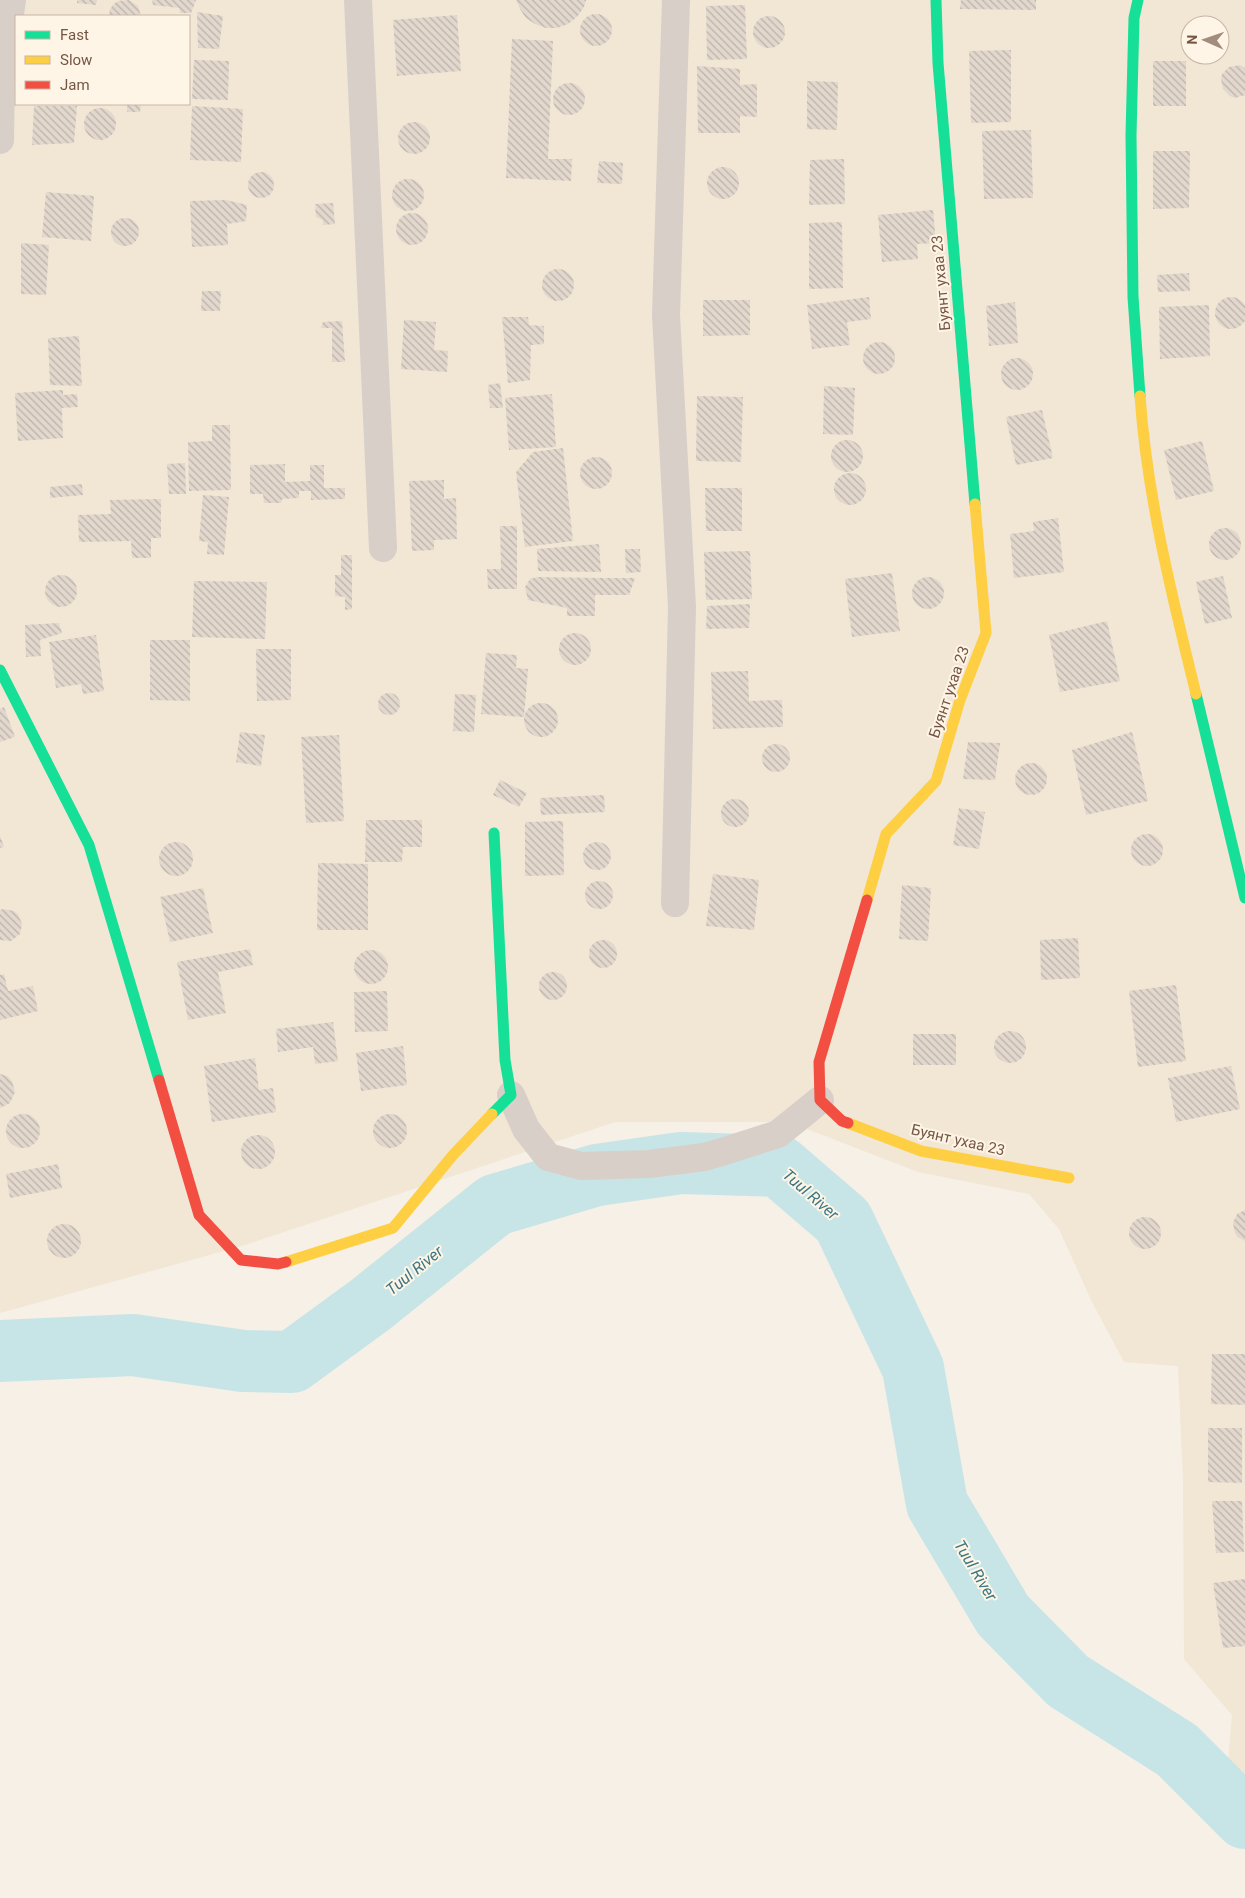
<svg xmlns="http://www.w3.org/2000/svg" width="1245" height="1898" font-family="Roboto,sans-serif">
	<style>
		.residential { fill: #f2e6d5; fill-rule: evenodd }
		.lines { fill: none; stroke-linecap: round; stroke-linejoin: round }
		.river { stroke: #c7e5e7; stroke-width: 62 }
		.building { fill: url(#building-back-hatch) }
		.street { stroke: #d8cfc8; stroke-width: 28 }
		.fast { stroke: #16e098; stroke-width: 11 }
		.slow { stroke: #ffcf43; stroke-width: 11 }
		.jam { stroke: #f24e42; stroke-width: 11 }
		.labels { text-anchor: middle; stroke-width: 4; stroke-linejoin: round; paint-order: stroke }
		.street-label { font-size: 15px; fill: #755646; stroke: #fff5e6 }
		.water-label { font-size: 16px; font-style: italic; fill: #3c7783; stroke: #fff5e6 }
	</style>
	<defs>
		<pattern id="building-back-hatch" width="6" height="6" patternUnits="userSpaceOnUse" patternTransform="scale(1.25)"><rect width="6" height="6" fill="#e3d8ce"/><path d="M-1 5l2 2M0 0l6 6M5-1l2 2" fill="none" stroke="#bdb2a9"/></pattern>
	</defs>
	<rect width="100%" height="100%" fill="#f6f0e6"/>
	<path class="residential" d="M0 0H1245V1842L1222 1832 1232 1715 1184 1659 1183 1478 1178 1366 1124 1362 1092 1302 1059 1229 1029 1194 918 1172 789 1122H615L245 1245 0 1313ZM16 16H189V104H16ZM1190 25H1220V55H1190Z"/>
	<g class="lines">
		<polyline class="river" points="0,1351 133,1345 243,1361 292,1362 370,1305 495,1205 597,1175 681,1163 779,1166 843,1221 913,1368 937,1504 1003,1615 1068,1681 1177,1750 1245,1818"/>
	</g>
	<g class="building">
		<polygon points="77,0 97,0 96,5 77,3"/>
		<polygon points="129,0 138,6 141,16 109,16 110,9 114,4 118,1"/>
		<polygon points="152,0 196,0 191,13 180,13 179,8 153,5"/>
		<polygon points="516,0 586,0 584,7 577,17 568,24 557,28 546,28 535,24 526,18 520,9"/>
		<polygon points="961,0 1036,0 1036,10 960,9"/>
		<polygon points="745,5 747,59 707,60 706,6"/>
		<polygon points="197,12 223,16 219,49 198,48"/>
		<circle cx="596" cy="30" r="16"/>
		<polygon points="457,15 461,71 397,76 393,20"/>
		<circle cx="769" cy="32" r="16"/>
		<polygon points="512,39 553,41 548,159 572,159 571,181 506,178"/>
		<polygon points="1011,50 1011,122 971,123 969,51"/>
		<polygon points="194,60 229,61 228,100 192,99"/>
		<rect x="1153" y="61" width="33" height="45"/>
		<polygon points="1240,65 1245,68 1245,95 1235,98 1230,96 1223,89 1221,79 1222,74 1229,67"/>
		<polygon points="697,66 740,69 740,85 757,84 757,117 740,116 740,133 698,133"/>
		<polygon points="807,81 838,82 837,130 807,129"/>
		<circle cx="569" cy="99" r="16"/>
		<polygon points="127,104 141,104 140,112 127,112"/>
		<polygon points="34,106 77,106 74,143 32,145"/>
		<polygon points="192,106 243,109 241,162 190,160"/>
		<circle cx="100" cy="124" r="16"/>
		<circle cx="414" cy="138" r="16"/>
		<polygon points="1031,130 1033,198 984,199 982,131"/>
		<polygon points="1153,151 1190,151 1189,208 1153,209"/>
		<polygon points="844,159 845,204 809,205 810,160"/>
		<polygon points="599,161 623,163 622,184 597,183"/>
		<circle cx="723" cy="183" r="16"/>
		<circle cx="261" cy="185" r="13"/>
		<circle cx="408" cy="195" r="16"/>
		<polygon points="46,192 94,196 91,241 42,237"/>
		<polygon points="226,200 247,205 246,221 227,224 228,245 192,247 190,201"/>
		<polygon points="333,203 335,224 323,225 323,220 316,217 315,204"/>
		<polygon points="933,210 936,243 917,244 918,259 882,262 878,215"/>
		<circle cx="412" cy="229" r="16"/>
		<circle cx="125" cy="232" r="14"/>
		<polygon points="842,222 843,288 809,289 809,223"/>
		<polygon points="21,243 49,245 46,295 21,294"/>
		<circle cx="558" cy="285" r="16"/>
		<polygon points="1189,273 1190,291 1158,292 1157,275"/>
		<polygon points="202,291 221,291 220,311 201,311"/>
		<polygon points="869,297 871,319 847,322 850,345 812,349 807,305"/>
		<circle cx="1231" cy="313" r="16"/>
		<polygon points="703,300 750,300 750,335 703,336"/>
		<polygon points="1015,302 1018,343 989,346 986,306"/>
		<polygon points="1209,305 1210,356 1160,359 1159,307"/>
		<polygon points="502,317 528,317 529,325 544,326 544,344 531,345 530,380 508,383"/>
		<polygon points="404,320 436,322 434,350 448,351 447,372 401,369"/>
		<polygon points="342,321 345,362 332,362 332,328 321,328 323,322"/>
		<polygon points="79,336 82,386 50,385 48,338"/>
		<circle cx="879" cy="358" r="16"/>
		<circle cx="1017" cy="374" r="16"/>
		<polygon points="500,383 503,408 490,408 488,385"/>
		<polygon points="824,386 855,388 853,435 823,434"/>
		<polygon points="63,390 63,395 77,394 78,407 62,408 63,438 18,441 15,393"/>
		<polygon points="552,394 556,447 509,450 505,398"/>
		<polygon points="697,396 743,397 741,462 696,461"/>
		<polygon points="1042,410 1053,458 1016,465 1006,417"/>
		<polygon points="212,425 230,425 231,490 189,491 188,442 212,441"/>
		<circle cx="847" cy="456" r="16"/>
		<polygon points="1202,441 1214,491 1176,500 1164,450"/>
		<polygon points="563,448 573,541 525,547 516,472 533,452"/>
		<circle cx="596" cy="473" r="16"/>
		<polygon points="185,463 186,494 169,494 167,464"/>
		<polygon points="285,464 285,482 310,481 310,465 324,465 324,488 345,488 345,499 311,500 311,491 299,491 299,498 282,499 281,503 264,503 263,494 250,494 250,465"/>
		<circle cx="850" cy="489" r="16"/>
		<polygon points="444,480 444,499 456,498 457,539 434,540 434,550 412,551 409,481"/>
		<polygon points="82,484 83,495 50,498 50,487"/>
		<polygon points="705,488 742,488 742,531 706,531"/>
		<polygon points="203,495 229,497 224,555 207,554 208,542 199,541"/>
		<polygon points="161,499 161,538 151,538 151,558 132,558 131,541 79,542 78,515 111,514 110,500"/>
		<polygon points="1058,518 1064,572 1014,578 1010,534 1034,531 1033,522"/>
		<polygon points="500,526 517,526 517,589 488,589 487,569 501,569"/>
		<circle cx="1225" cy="544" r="16"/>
		<polygon points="599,544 601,572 538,571 537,549"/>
		<polygon points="625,549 640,549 641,572 626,573"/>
		<polygon points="750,551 752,599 706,600 704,552"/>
		<polygon points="341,555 352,555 352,609 345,610 345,597 335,596 335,575 341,575"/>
		<polygon points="892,573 900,631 852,637 845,579"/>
		<circle cx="61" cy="591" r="16"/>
		<polygon points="1223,576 1232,618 1205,624 1196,582"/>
		<polygon points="537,577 600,578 635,578 629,595 595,595 595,616 567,616 567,608 528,600 525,587 530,579"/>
		<circle cx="928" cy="593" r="16"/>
		<polygon points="194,581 267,582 265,639 192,637"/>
		<polygon points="750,604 749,628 706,629 707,606"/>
		<polygon points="1107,621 1120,681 1060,692 1049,635"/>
		<polygon points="59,623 62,633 40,640 41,656 26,657 25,625"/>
		<circle cx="575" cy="649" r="16"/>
		<polygon points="96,635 104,691 83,694 81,684 56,688 49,642"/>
		<polygon points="150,640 190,640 190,701 150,700"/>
		<polygon points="256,649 291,649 291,700 257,701"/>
		<polygon points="486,653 517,655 516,668 528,669 524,717 481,714"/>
		<polygon points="748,671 749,701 782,700 783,727 713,729 711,672"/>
		<circle cx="389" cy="704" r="11"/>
		<polygon points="455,694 476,695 474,732 453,731"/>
		<circle cx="541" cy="720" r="17"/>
		<polygon points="4,707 15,737 0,742 0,709"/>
		<polygon points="240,732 265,735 261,766 236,762"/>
		<polygon points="1132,732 1148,801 1086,815 1072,750"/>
		<polygon points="339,735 344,821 306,823 301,737"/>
		<polygon points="968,742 1000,743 995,780 963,779"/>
		<circle cx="776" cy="758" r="14"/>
		<circle cx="1031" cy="779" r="16"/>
		<polygon points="500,780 527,793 519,807 493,795"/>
		<polygon points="604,795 605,812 541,815 540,798"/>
		<circle cx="735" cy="813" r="14"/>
		<polygon points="959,808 985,812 979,849 953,845"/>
		<polygon points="366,820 422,820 422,847 403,847 402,862 365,862"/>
		<polygon points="563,821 564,875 525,876 525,822"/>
		<circle cx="1147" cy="850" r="16"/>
		<polygon points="0,836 4,847 0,848"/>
		<circle cx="597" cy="856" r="14"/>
		<circle cx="176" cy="859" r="17"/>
		<polygon points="318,863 368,864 368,930 317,930"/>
		<polygon points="713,874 759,880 754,930 706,926"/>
		<circle cx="599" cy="895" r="14"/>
		<polygon points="902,885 931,888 928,941 899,939"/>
		<polygon points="203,888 213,933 170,942 160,897"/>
		<polygon points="3,909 14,911 18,914 22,924 20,934 11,941 0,940 0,910"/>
		<polygon points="1078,938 1080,978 1041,980 1040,940"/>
		<circle cx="603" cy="954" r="14"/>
		<polygon points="250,949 253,965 218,972 226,1013 188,1020 177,962"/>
		<circle cx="371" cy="967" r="17"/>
		<circle cx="553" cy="986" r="14"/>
		<polygon points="4,974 8,991 33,986 38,1011 0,1020 0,975"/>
		<polygon points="1176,985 1186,1061 1138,1067 1129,991"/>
		<polygon points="387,991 388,1031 355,1032 354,992"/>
		<polygon points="333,1022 338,1061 315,1064 313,1047 278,1052 276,1029"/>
		<circle cx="1010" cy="1047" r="16"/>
		<rect x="913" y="1034" width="43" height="31"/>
		<polygon points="403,1046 407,1085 361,1091 356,1053"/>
		<polygon points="255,1058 259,1090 273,1088 276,1112 212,1122 204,1066"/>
		<polygon points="1231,1066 1240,1109 1176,1122 1168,1078"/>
		<polygon points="0,1074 7,1076 12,1081 15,1092 10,1103 0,1108"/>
		<circle cx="23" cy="1131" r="17"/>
		<circle cx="390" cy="1131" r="17"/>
		<circle cx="258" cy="1152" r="17"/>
		<polygon points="58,1164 62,1188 10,1198 6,1174"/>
		<polygon points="1245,1210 1245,1241 1238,1237 1235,1233 1233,1223 1237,1214"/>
		<circle cx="1145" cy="1233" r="16"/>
		<circle cx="64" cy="1241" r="17"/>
		<polygon points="1212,1354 1245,1354 1245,1405 1211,1404"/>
		<polygon points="1208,1428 1242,1428 1242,1483 1208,1482"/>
		<polygon points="1212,1501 1242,1501 1244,1552 1216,1553"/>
		<polygon points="1245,1579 1245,1646 1223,1648 1213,1583"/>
	</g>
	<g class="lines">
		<g class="street">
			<polyline points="358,0 383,548"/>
			<polyline points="0,140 1,77 12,0"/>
			<polyline points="675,903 682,607 666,315 676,0"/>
			<polyline points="511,1095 526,1129 548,1157 581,1166 649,1164 704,1157 725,1151 778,1134 820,1100"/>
		</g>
		<g class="fast">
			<polyline points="936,0 938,63 975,504"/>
			<polyline points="1138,0 1134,18 1131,135 1133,297 1140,396"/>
			<polyline points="0,670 89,845 159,1080"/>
			<polyline points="1196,694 1245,898"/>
			<polyline points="492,1114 511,1095 505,1060 494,833"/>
		</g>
		<g class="slow">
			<path d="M1140 396C1147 497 1172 596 1196 694"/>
			<polyline points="867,900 886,834 936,781 960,700 986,633 975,504"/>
			<polyline points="848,1123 921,1151 1069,1178"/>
			<polyline points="286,1262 393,1228 453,1155 492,1114"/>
		</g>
		<g class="jam">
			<polyline points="159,1080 199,1215 241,1260 278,1264 286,1262"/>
			<polyline points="848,1123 842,1121 820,1100 819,1062 867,900"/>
		</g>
	</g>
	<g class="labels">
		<g class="street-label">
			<text transform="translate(941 283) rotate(-95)" y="5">Буянт ухаа 23</text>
			<text transform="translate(949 692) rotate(-71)" y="5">Буянт ухаа 23</text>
			<text transform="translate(958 1140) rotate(13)" y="5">Буянт ухаа 23</text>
		</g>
		<g class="water-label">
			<text transform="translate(811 1194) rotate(41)" y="6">Tuul River</text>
			<text transform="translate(414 1270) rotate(-39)" y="6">Tuul River</text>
			<text transform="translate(976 1570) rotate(59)" y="6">Tuul River</text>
		</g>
	</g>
	<rect x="15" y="15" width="175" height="90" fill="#fff5e6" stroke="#c8b5a6"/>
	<rect x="25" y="31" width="25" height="8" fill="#16e098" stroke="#c8b5a6"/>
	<text x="60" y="40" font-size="15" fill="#755646">Fast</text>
	<rect x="25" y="56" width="25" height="8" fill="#ffcf43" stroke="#c8b5a6"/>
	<text x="60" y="65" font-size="15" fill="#755646">Slow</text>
	<rect x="25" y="81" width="25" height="8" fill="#f24e42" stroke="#c8b5a6"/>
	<text x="60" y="90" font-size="15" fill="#755646">Jam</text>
	<g transform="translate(1205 40) rotate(272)"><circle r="24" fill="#fff5e6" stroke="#c8b5a6"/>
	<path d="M0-4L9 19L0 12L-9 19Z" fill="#a28c7e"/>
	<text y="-8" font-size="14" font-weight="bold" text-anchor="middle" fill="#755646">N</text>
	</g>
</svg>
